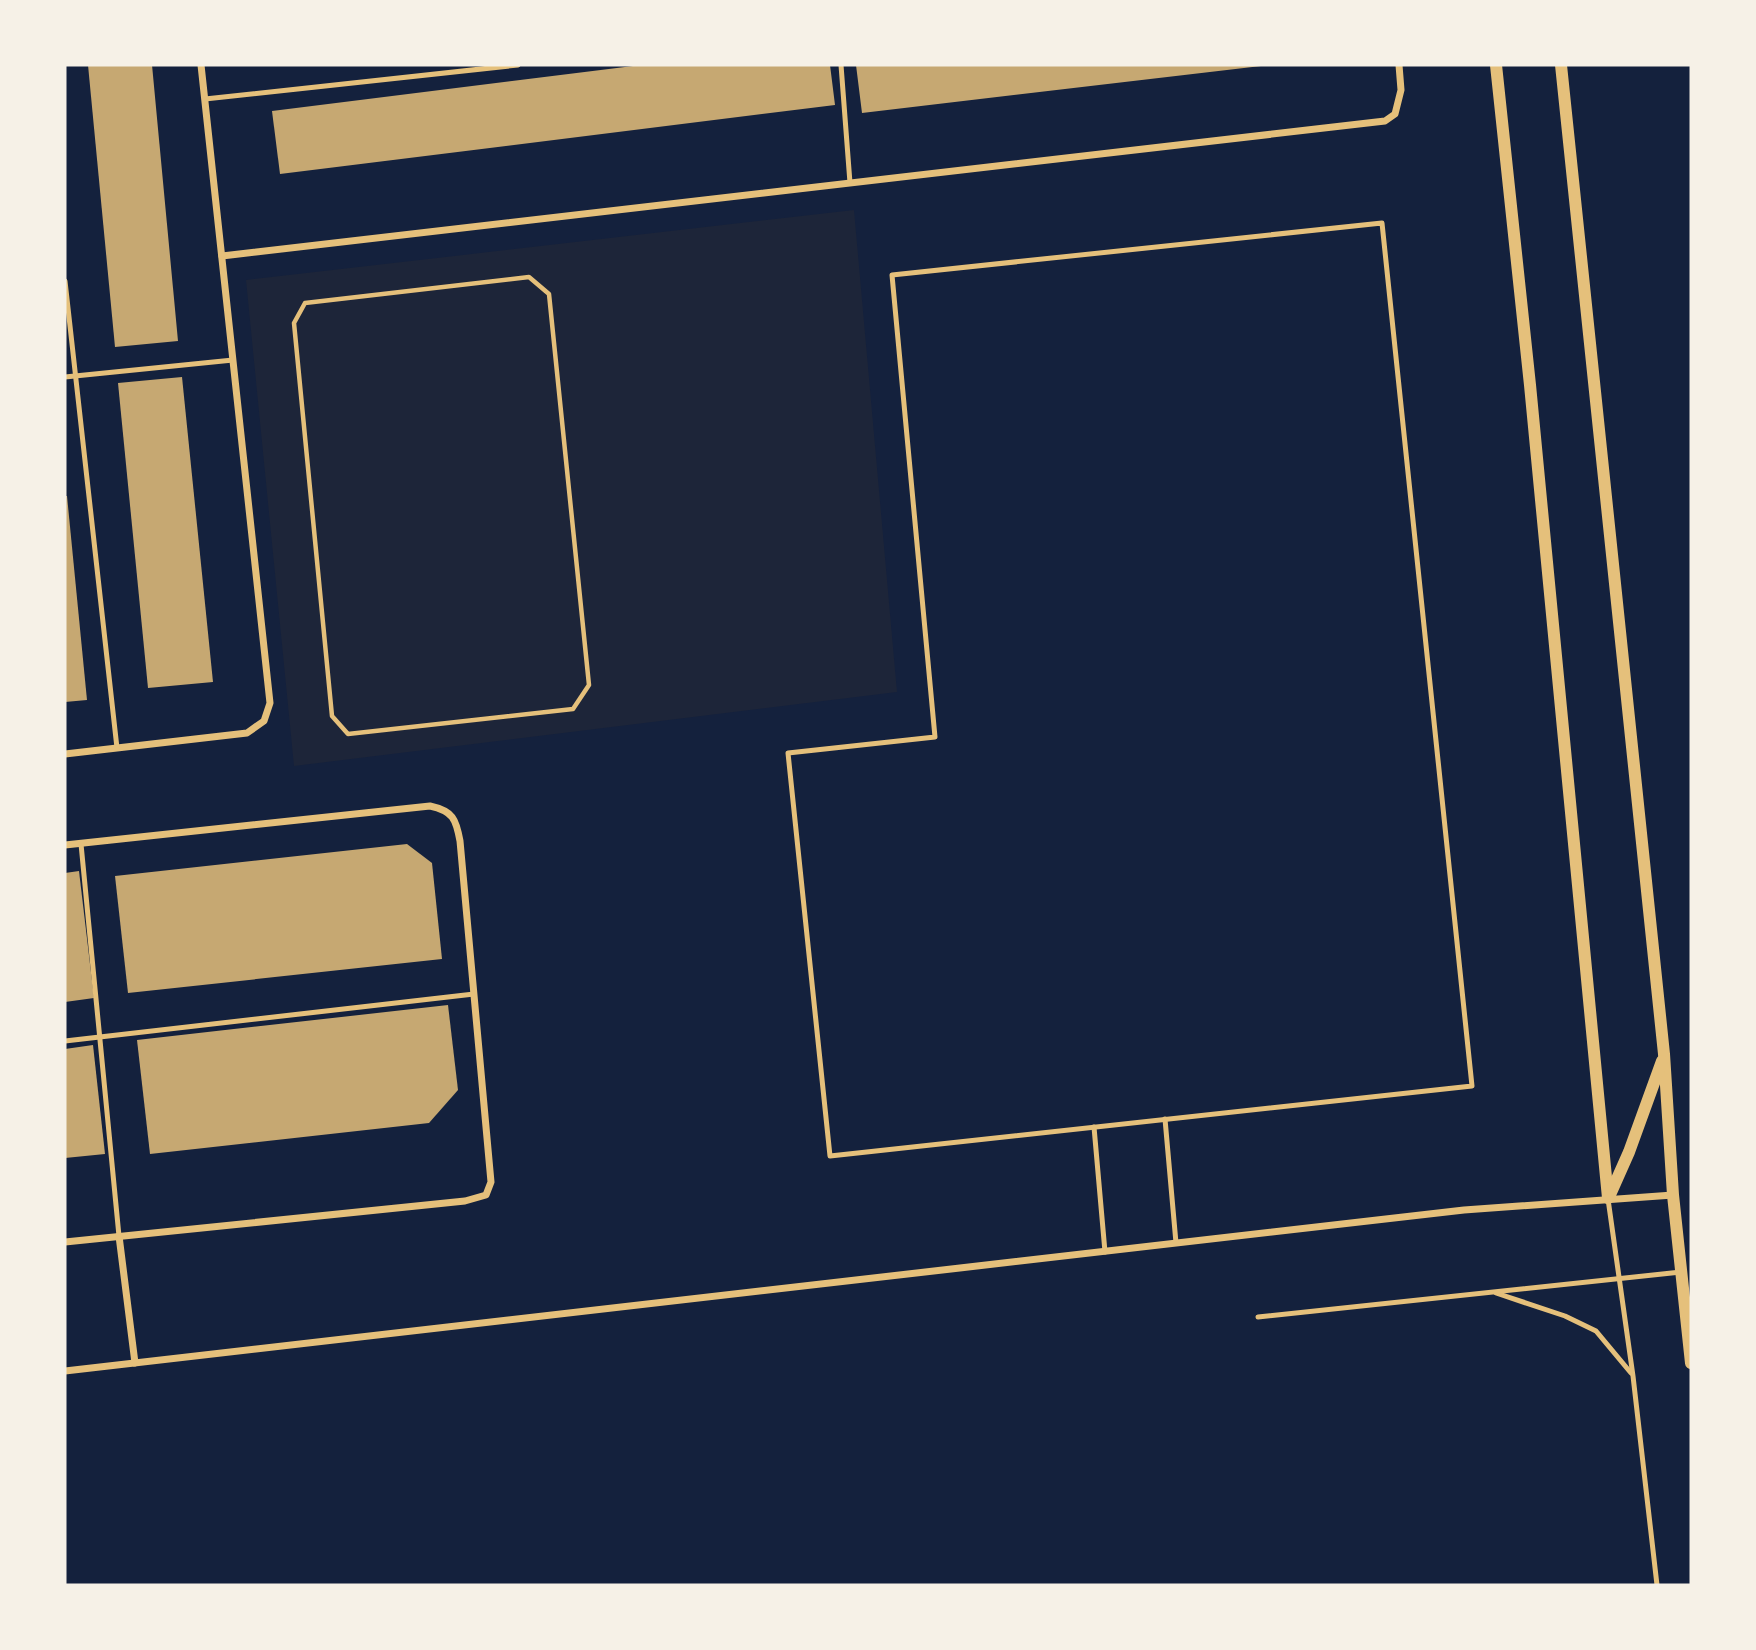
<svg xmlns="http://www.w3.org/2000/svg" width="1756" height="1650" font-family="Signika,sans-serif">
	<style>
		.green { fill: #1d2539 }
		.building { fill: #c6a872 }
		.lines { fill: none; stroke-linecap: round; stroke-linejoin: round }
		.path { stroke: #e5c07b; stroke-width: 4.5 }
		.service { stroke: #e5c07b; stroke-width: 5 }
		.minor { stroke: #e5c07b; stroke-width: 7 }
		.tertiary { stroke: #e5c07b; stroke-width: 12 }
	</style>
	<rect width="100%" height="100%" fill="#14213d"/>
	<polygon class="green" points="854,210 897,692 294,766 246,280"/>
	<g class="building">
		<polygon points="88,65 152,65 178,341 115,347"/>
		<polygon points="641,65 830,65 835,105 280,174 272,111"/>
		<polygon points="856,65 1261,65 1261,66 862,113"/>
		<polygon points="182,377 213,682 148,688 118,383"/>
		<polygon points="65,496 67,496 87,700 65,702"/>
		<polygon points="407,844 432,863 442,959 128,993 115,876"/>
		<polygon points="79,871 94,998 65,1002 65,873"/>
		<polygon points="448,1005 458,1090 429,1123 150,1154 137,1040"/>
		<polygon points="93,1045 105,1154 65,1158 65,1049"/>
	</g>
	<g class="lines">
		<polygon class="path" points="529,277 549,294 589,685 573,709 348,734 332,716 294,323 305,303"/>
		<g class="service">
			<polyline points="841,65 850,183"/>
			<polyline points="205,99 518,65"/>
			<polygon points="1382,223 1472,1086 830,1156 788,753 935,737 892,275"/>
			<polyline points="65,281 117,748"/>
			<polyline points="65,377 233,360"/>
			<polyline points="81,844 119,1236"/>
			<polyline points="65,1041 474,994"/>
			<polyline points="1165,1119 1176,1243"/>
			<polyline points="1094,1127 1105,1252"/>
			<polyline points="1608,1199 1633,1376 1657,1585"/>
			<polyline points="1496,1293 1565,1316 1596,1331 1631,1373"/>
			<polyline points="1258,1317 1681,1272"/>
		</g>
		<g class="minor">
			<polyline points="222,256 1385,121 1395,114 1401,90 1399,65"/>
			<polyline points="65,754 247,733 264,721 270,703 201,65"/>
			<path d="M65 845 430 806C453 811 456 819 460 841L491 1182 486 1195 465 1201 65 1242"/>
			<polyline points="119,1236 135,1363"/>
			<polyline points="65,1371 1464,1210 1673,1195"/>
		</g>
		<g class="tertiary">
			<polyline points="1496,65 1530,385 1608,1198"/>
			<polyline points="1561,65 1664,1054 1673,1195 1691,1363"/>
			<polyline points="1609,1197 1629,1152 1662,1061"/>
		</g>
	</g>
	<rect width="1756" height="1650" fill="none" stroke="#f6f1e7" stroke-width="133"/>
</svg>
